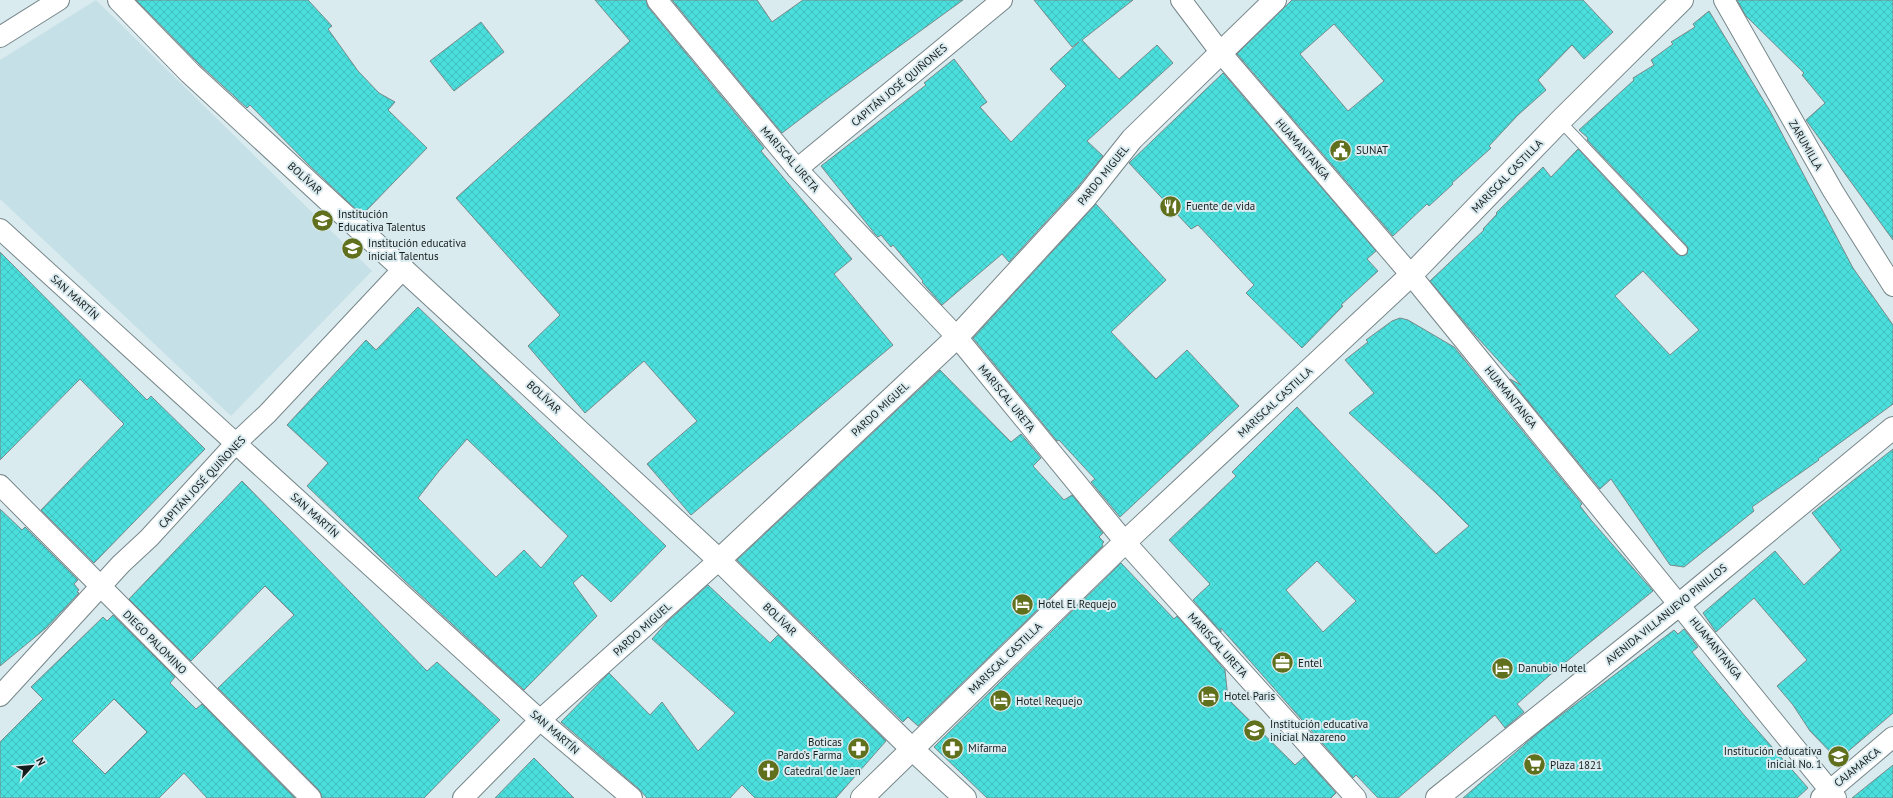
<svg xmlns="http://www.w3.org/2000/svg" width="1893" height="798" font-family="'PT Sans',sans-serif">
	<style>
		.built { fill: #c5e0e6 }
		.building { fill: url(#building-cross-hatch); stroke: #788888; fill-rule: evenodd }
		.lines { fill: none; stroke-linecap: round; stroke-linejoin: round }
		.service-casing { stroke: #76868a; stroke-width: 12 }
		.minor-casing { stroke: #76868a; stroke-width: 22 }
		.tertiary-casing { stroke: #76868a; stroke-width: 24 }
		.service { stroke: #fff; stroke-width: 10 }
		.minor { stroke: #fff; stroke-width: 20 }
		.tertiary { stroke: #fff; stroke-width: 22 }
		.labels { text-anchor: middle; stroke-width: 4; stroke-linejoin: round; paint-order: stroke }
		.street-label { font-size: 11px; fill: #151c1d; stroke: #daebef }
		.poi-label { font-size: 11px; fill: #151c1d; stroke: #daebef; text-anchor: start }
	</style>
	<defs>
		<pattern id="building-cross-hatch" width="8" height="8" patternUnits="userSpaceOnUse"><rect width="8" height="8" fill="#4adfdc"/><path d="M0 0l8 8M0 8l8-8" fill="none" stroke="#40bfbc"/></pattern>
	</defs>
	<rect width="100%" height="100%" fill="#daebef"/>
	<polygon class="built" points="96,0 372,271 231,416 0,199 0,60"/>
	<g class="building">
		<polygon points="136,0 308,0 332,26 328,29 358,71 379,93 395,102 388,110 427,148 362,215 309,165 250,105 247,108 199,64"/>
		<polygon points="595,0 646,0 648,7 764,148 761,151 852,259 834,274 893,345 691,515 647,464 697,421 644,361 585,413 528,346 560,315 456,198 630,41"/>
		<polygon points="672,0 757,0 772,22 803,0 963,0 828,98 782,133"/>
		<polygon points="1034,0 1133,0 1082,40 1119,79 1157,45 1173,63 1087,141 1103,156 1076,189 1009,262 1002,254 942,305 922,282 923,281 893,245 891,247 881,235 878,237 875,234 821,166 926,85 924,83 954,59 987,102 980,107 1011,142 1066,86 1050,69 1079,42 1072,47"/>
		<path d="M1292 0H1583L1613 32 1584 59 1572 45 1538 80 1546 90 1518 115 1489 146 1491 148 1452 183 1453 184 1429 206 1427 204 1393 236 1237 54ZM1334 24 1384 81 1348 111 1300 54Z"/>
		<polygon points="1737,0 1893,0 1893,240 1806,120 1825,103 1802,75 1804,73 1746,16"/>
		<path d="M1709 11 1770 111 1853 268 1893 325V404L1818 459 1819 460 1752 507 1754 511 1684 567 1670 565 1611 479 1600 489 1510 379 1521 385 1475 335 1430 281 1484 230 1483 229 1497 214 1496 213 1543 167 1551 177 1578 149 1677 254 1683 256 1687 254 1688 249 1687 246 1587 140 1588 138 1579 130 1634 80 1633 78 1654 65 1651 60 1673 44 1671 42 1695 27 1693 24ZM1643 271 1699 330 1670 355 1615 296Z"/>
		<polygon points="481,22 504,52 454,91 430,61"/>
		<polygon points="1223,73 1376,251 1367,259 1378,271 1341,305 1343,306 1302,348 1246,293 1254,285 1198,225 1191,229 1129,163"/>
		<polygon points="1096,204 1166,280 1111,332 1156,379 1187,350 1239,406 1120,517 1091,482 1095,479 1059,440 1057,441 973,338"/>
		<polygon points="0,252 147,400 151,396 205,449 94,563 41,510 124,424 80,379 0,460"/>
		<path d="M418 307 666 546 611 602 582 575 573 583 597 616 524 690 404 580 307 486 328 463 287 425 366 340 376 350ZM467 439 568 536 541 568 524 550 496 577 418 498 439 471Z"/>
		<path d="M1400 318 1408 320 1454 347 1582 504 1580 506 1591 520 1653 591 1550 675 1517 704 1524 712 1505 728 1495 715 1398 798H1378L1356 775 1353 778 1221 628V632L1193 600 1210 584 1169 540 1236 476 1232 472 1297 407 1436 554 1469 526 1436 493 1349 413 1374 393 1345 360 1368 342 1366 340 1392 321ZM1317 561 1356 601 1323 632 1286 590Z"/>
		<polygon points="940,370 1011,442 1021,434 1041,458 1033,466 1064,500 1072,495 1103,533 1099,537 1104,542 1102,544 1103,546 918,726 908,717 903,722 737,560"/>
		<polygon points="1893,449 1893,713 1838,760 1810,731 1793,705 1777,686 1807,660 1754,598 1716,632 1703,613 1775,551 1804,585 1841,550 1812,513"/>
		<polygon points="242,481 427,671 437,662 500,720 424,798 322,798 319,790 218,688 294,615 265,586 191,661 129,599"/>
		<polygon points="0,509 22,530 25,527 78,580 74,584 79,590 77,592 79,593 46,628 0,666"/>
		<polygon points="1121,563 1174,619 1177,616 1225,670 1228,699 1295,765 1304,757 1336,793 1331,798 987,798 934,747"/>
		<polygon points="708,585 770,643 778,635 886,741 836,798 755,798 742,785 730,798 647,798 639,789 561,722 609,673 650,715 662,702 698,751 735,713 652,639 668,621"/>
		<path d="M113 615 175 677 170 683 196 709 202 704 295 798H207L184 773 159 798H0V742L43 699 31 687 103 617 107 621ZM114 699 147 732 105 774 72 741Z"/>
		<polygon points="1684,629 1698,647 1692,652 1744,715 1808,788 1797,798 1463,798 1540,731 1674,630 1678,634"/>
		<polygon points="534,758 574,798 495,798"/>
		<polygon points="1893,765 1893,798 1852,798"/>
	</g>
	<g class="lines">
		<defs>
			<polyline id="service" points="1560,121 1682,250"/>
			<g id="minor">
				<polyline points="657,0 797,169 957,337 1125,542 1356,798"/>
				<polyline points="1181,0 1221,53 1411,275 1836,798"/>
				<polyline points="1724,0 1833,191 1893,286"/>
				<polyline points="0,37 59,0"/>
				<polyline points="797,169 1002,0"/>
				<polyline points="0,229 540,720 632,798"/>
				<polyline points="0,485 311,798"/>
				<polyline points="0,696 121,564 149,538 236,443 267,414 404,268"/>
				<polyline points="463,798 540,720 719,560"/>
				<polyline points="1821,798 1893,737"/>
			</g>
			<g id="tertiary">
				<polyline points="119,0 190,73 719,560 912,749 965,798"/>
				<polyline points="719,560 957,337 1086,197 1132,139 1275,0"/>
				<polyline points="862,798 1125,542 1411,275 1560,121 1682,0"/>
				<polyline points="1437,798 1680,604 1893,428"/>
			</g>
		</defs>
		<use href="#service" class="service-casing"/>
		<use href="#minor" class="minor-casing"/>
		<use href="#tertiary" class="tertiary-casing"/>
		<use href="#service" class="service"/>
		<use href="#minor" class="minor"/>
		<use href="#tertiary" class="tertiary"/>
	</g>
	<defs>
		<symbol id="civic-disc" viewBox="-11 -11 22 22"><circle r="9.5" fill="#60701d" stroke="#daebef"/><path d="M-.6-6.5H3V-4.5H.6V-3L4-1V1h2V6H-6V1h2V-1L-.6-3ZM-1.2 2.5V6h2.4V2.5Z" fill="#fff"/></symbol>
		<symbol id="restaurant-disc" viewBox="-11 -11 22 22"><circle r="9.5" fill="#60701d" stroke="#daebef"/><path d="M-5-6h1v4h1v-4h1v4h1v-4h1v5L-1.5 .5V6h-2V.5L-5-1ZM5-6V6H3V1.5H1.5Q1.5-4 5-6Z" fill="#fff"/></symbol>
		<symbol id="school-disc" viewBox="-11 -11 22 22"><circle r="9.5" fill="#60701d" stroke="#daebef"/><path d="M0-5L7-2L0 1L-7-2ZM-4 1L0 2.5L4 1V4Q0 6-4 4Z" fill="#fff"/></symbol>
		<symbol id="hotel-disc" viewBox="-11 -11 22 22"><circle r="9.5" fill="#60701d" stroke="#daebef"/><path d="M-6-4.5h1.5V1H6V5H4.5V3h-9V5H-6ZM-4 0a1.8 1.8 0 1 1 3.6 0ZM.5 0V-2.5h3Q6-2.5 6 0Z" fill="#fff"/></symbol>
		<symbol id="office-disc" viewBox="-11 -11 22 22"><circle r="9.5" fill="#60701d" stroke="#daebef"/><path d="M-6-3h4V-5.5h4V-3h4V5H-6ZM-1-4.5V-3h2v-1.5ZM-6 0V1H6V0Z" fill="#fff"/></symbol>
		<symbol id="pharmacy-disc" viewBox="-11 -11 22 22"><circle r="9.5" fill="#60701d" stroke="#daebef"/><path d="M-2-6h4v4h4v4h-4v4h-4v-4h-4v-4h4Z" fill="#fff"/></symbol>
		<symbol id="supermarket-disc" viewBox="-11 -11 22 22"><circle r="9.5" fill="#60701d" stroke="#daebef"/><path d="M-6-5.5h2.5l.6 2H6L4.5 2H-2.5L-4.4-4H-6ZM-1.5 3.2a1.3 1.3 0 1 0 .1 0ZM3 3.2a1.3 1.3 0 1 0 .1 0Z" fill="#fff"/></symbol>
		<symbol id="church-disc" viewBox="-11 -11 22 22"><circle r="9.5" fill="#60701d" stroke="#daebef"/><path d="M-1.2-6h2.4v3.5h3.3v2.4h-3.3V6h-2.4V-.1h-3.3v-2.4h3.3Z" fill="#fff"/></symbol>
	</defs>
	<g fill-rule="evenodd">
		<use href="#civic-disc" x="1328" y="138" width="25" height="25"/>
		<use href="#restaurant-disc" x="1158" y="194" width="25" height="25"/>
		<use href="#school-disc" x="310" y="208" width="25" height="25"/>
		<use href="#school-disc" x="340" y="236" width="25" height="25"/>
		<use href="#hotel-disc" x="1010" y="592" width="25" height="25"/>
		<use href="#office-disc" x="1270" y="650" width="25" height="25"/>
		<use href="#hotel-disc" x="1490" y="656" width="25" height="25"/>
		<use href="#hotel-disc" x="1196" y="684" width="25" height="25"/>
		<use href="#hotel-disc" x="988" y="688" width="25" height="25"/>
		<use href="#school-disc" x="1242" y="718" width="25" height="25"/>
		<use href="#pharmacy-disc" x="846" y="736" width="25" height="25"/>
		<use href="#pharmacy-disc" x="940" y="736" width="25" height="25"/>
		<use href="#school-disc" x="1826" y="744" width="25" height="25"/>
		<use href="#supermarket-disc" x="1522" y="752" width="25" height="25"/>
		<use href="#church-disc" x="756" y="758" width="25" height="25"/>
	</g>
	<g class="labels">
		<g class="street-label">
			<text transform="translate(899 85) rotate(-40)" y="4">CAPITÁN JOSÉ QUIÑONES</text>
			<text transform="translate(1806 145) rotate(60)" y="4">ZARUMILLA</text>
			<text transform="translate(1303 149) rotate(49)" y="4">HUAMANTANGA</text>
			<text transform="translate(790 159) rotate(49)" y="4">MARISCAL URETA</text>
			<text transform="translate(1103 175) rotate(-51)" y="4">PARDO MIGUEL</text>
			<text transform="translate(1507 176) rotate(-46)" y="4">MARISCAL CASTILLA</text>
			<text transform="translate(305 178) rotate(42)" y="4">BOLÍVAR</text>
			<text transform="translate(75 297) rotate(42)" y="4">SAN MARTÍN</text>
			<text transform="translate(544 397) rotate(43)" y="4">BOLÍVAR</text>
			<text transform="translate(1511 397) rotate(51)" y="4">HUAMANTANGA</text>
			<text transform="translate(1007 398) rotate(51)" y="4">MARISCAL URETA</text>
			<text transform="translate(1275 402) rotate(-43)" y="4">MARISCAL CASTILLA</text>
			<text transform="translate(880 409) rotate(-43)" y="4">PARDO MIGUEL</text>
			<text transform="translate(202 482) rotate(-47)" y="4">CAPITÁN JOSÉ QUIÑONES</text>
			<text transform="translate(315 515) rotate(42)" y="4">SAN MARTÍN</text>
			<text transform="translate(1666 614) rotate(-39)" y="4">AVENIDA VILLANUEVO PINILLOS</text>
			<text transform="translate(780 619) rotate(44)" y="4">BOLÍVAR</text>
			<text transform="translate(642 629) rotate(-42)" y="4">PARDO MIGUEL</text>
			<text transform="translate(155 642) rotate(45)" y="4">DIEGO PALOMINO</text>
			<text transform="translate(1218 645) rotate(48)" y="4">MARISCAL URETA</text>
			<text transform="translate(1716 648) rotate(51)" y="4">HUAMANTANGA</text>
			<text transform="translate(1005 658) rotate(-44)" y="4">MARISCAL CASTILLA</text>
			<text transform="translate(555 732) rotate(41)" y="4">SAN MARTÍN</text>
			<text transform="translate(1857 767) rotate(-39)" y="4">CAJAMARCA</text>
		</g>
		<g class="poi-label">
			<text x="1356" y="154">SUNAT</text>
			<text x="1186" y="210">Fuente de vida</text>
			<text x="338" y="218">Institución<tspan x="338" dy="13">Educativa Talentus</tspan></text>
			<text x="368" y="247">Institución educativa<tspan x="368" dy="13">inicial Talentus</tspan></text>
			<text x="1038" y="608">Hotel El Requejo</text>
			<text x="1298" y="667">Entel</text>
			<text x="1518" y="672">Danubio Hotel</text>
			<text x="1224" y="700">Hotel Paris</text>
			<text x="1016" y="705">Hotel Requejo</text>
			<text x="1270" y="728">Institución educativa<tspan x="1270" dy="13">inicial Nazareno</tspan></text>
			<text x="842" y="746" text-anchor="end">Boticas<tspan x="842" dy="13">Pardo’s Farma</tspan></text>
			<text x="968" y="752">Mifarma</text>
			<text x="1822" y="755" text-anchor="end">Institución educativa<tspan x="1822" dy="13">inicial No. 1</tspan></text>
			<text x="1550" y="769">Plaza 1821</text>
			<text x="784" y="775">Catedral de Jaen</text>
		</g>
	</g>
	<g transform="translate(32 766) rotate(63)" stroke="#daebef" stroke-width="3" paint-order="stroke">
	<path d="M0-3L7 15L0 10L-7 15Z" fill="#151c1d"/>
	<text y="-6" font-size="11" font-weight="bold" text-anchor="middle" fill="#151c1d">N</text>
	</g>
</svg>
